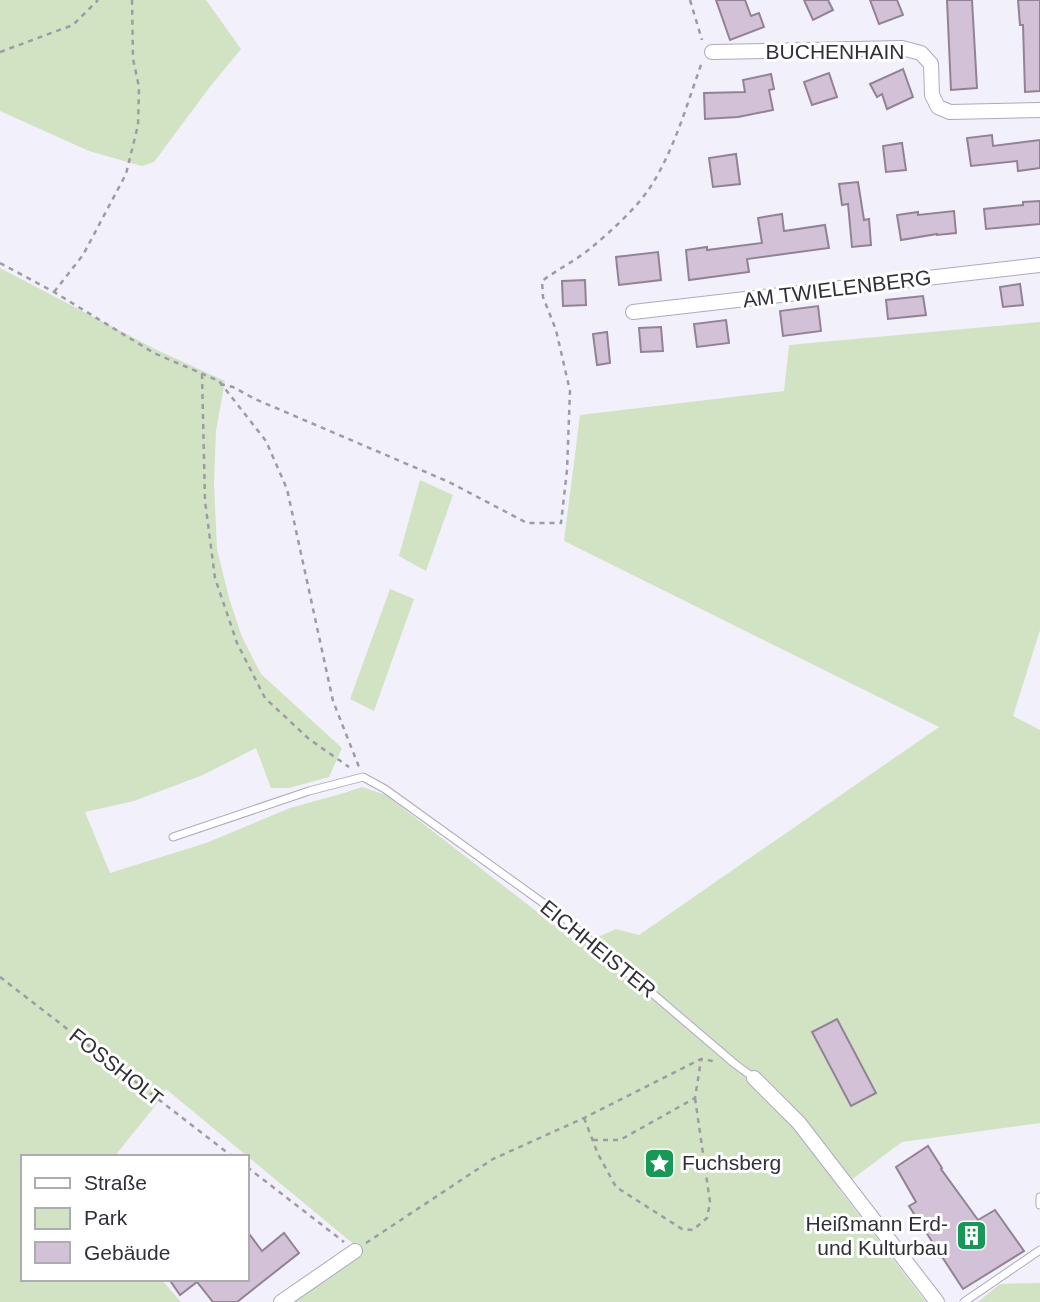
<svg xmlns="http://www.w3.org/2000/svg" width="1040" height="1302" font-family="Arial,sans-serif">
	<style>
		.green { fill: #d2e3c3 }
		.building { fill: #d3c2d7; stroke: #928295; stroke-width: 2 }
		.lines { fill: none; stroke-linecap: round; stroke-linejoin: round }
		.lane-casing { stroke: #ada9c1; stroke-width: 9 }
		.street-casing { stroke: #ada9c1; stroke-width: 16 }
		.path { stroke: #9d9ba6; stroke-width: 2.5; stroke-dasharray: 5 5; stroke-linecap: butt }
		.lane { stroke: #fff; stroke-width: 7 }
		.street { stroke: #fff; stroke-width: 14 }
		.labels { text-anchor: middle; stroke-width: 6; stroke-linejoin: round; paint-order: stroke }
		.street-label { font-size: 21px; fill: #312f39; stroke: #fff }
		.poi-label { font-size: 21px; fill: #312f39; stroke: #fff; text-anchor: start }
	</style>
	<rect width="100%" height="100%" fill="#f2f0fb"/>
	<g class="green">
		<polygon points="0,0 206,0 241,49 209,88 154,162 142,166 89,151 0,111"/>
		<polygon points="0,268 155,349 225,381 216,431 214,483 217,549 229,598 242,637 261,674 342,748 329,777 289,788 271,788 256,748 203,775 134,801 85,812 110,873 206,843 290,808 344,793 362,787 386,795 580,945 616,929 639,935 939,727 564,541 580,415 784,391 789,345 1040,322 1040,630 1013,716 1040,730 1040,1123 902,1142 839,1189 926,1302 292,1302 362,1251 166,1089 155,1106 114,1157 23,1157 23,1279 161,1279 181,1302 0,1302"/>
		<polygon points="420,480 453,495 426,571 399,556"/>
		<polygon points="390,589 414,599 374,711 350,699"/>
		<polygon points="1040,1283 1040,1302 978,1302 1000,1284"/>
	</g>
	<g class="building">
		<polygon points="716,0 745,0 751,16 759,13 764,27 730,40"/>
		<polygon points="804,0 828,0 833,10 813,20"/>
		<polygon points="870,0 897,0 903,15 879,24"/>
		<polygon points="947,0 972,0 977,88 951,90"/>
		<polygon points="1018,0 1040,0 1040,91 1025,92 1023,25 1020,25"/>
		<polygon points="903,69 913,97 887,109 882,94 877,97 870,84"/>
		<polygon points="829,73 837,97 812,105 804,82"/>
		<polygon points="771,74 774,89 769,90 773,110 738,117 705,119 704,93 745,92 743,80"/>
		<polygon points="992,135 993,146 1040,140 1040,168 1018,171 1017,161 971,166 967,138"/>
		<polygon points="902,143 906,170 886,172 883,146"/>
		<polygon points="736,154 740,184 713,187 709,158"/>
		<polygon points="858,182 864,220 869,219 871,245 852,247 848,204 842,205 839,184"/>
		<polygon points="1040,201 1040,224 986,229 984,209 1023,205 1023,202"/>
		<polygon points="954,211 956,233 937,235 937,234 901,240 897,215 918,212 918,215"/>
		<polygon points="782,214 784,231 825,225 829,248 747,259 749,272 689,280 686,250 707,247 707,250 762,243 758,218"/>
		<polygon points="658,252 661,280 619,285 616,257"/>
		<polygon points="585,280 586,305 563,306 562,281"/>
		<polygon points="1020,284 1023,305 1003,307 1000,287"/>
		<polygon points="923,296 926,315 888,319 886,300"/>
		<polygon points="818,306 821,331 783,336 780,311"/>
		<polygon points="726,320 729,343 697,347 694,324"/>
		<polygon points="661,327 663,351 641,352 639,328"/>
		<polygon points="607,332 610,363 597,365 593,334"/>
		<polygon points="837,1019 876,1093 851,1106 812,1032"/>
		<polygon points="928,1146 942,1168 941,1169 978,1220 995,1210 1024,1251 963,1289 909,1206 916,1202 896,1167"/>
		<polygon points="247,1231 262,1251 284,1233 299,1253 237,1302 213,1302 197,1282 180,1295 169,1279 247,1279"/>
	</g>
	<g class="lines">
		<defs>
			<g id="lane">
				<polyline points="173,837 309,791 363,777 385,789 564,918 735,1064 754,1078"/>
				<polyline points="1040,1197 1040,1205"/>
				<polyline points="964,1302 1040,1250"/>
			</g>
			<g id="street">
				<polyline points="712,52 902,48 921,53 931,64 932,95 938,107 950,112 1040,110"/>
				<polyline points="633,312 1040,265"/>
				<polyline points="754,1078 799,1123 937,1302"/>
				<polyline points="281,1302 355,1251"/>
			</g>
		</defs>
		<use href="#lane" class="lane-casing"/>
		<use href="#street" class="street-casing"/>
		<g class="path">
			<polyline points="690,0 702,40"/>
			<polyline points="0,52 73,25 98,0"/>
			<polyline points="0,263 54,292 154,353 219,381 266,441 287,489 333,701 359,767"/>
			<polyline points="54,292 83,255 126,174 138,125 139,87 133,59 132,0"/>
			<polyline points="202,374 205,501 215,578 237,643 265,698 309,739 349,767"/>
			<path d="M220 384 233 387 255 399 449 482 527 523H561L567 470 570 391 556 330 543 297 542 281C558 269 575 261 591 248 611 231 637 208 651 186 675 148 687 104 702 62"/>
			<polyline points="0,977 233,1157"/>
			<polyline points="584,1118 598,1154 616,1187 682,1229 693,1230 707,1218 710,1202 695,1098"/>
			<polyline points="593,1140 620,1140 695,1098 701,1060"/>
			<polyline points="247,1167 344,1242"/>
			<polyline points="366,1243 493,1159 584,1118 701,1059 713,1061"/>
		</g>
		<use href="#lane" class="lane"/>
		<use href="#street" class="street"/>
	</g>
	<defs>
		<symbol id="sight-square" viewBox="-11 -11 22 22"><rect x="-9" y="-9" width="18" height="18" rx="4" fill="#179857" stroke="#fff"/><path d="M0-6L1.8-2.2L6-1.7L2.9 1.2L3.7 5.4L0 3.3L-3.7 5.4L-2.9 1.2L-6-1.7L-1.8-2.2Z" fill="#fff"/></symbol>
		<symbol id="building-square" viewBox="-11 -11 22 22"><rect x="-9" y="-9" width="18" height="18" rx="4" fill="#179857" stroke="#fff"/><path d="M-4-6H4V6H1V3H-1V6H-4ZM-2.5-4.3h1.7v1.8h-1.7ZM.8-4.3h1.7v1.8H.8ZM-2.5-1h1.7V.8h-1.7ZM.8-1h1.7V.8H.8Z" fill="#fff"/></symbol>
	</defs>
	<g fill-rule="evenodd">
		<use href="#sight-square" x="642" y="1146" width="35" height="35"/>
		<use href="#building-square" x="954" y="1218" width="35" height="35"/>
	</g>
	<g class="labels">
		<g class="street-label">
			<text x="835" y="59">BUCHENHAIN</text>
			<text transform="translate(837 289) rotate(-7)" y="7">AM TWIELENBERG</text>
			<text transform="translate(598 949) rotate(39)" y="7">EICHHEISTER</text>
			<text transform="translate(116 1067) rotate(38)" y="7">FOSSHOLT</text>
		</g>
		<g class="poi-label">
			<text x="682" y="1170">Fuchsberg</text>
			<text x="948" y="1231" text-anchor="end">Heißmann Erd-<tspan x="948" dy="24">und Kulturbau</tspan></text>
		</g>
	</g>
	<rect x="21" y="1155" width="228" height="126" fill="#ffffff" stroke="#adacb0" stroke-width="2"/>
	<rect x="35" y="1178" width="35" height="10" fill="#ffffff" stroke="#adacb0" stroke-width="2"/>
	<text x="84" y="1190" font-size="21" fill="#312f39">Straße</text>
	<rect x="35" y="1208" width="35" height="21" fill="#d2e3c3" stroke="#adacb0" stroke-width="2"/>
	<text x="84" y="1225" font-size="21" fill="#312f39">Park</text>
	<rect x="35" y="1242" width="35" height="21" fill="#d3c2d7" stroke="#adacb0" stroke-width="2"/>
	<text x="84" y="1260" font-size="21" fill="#312f39">Gebäude</text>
</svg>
